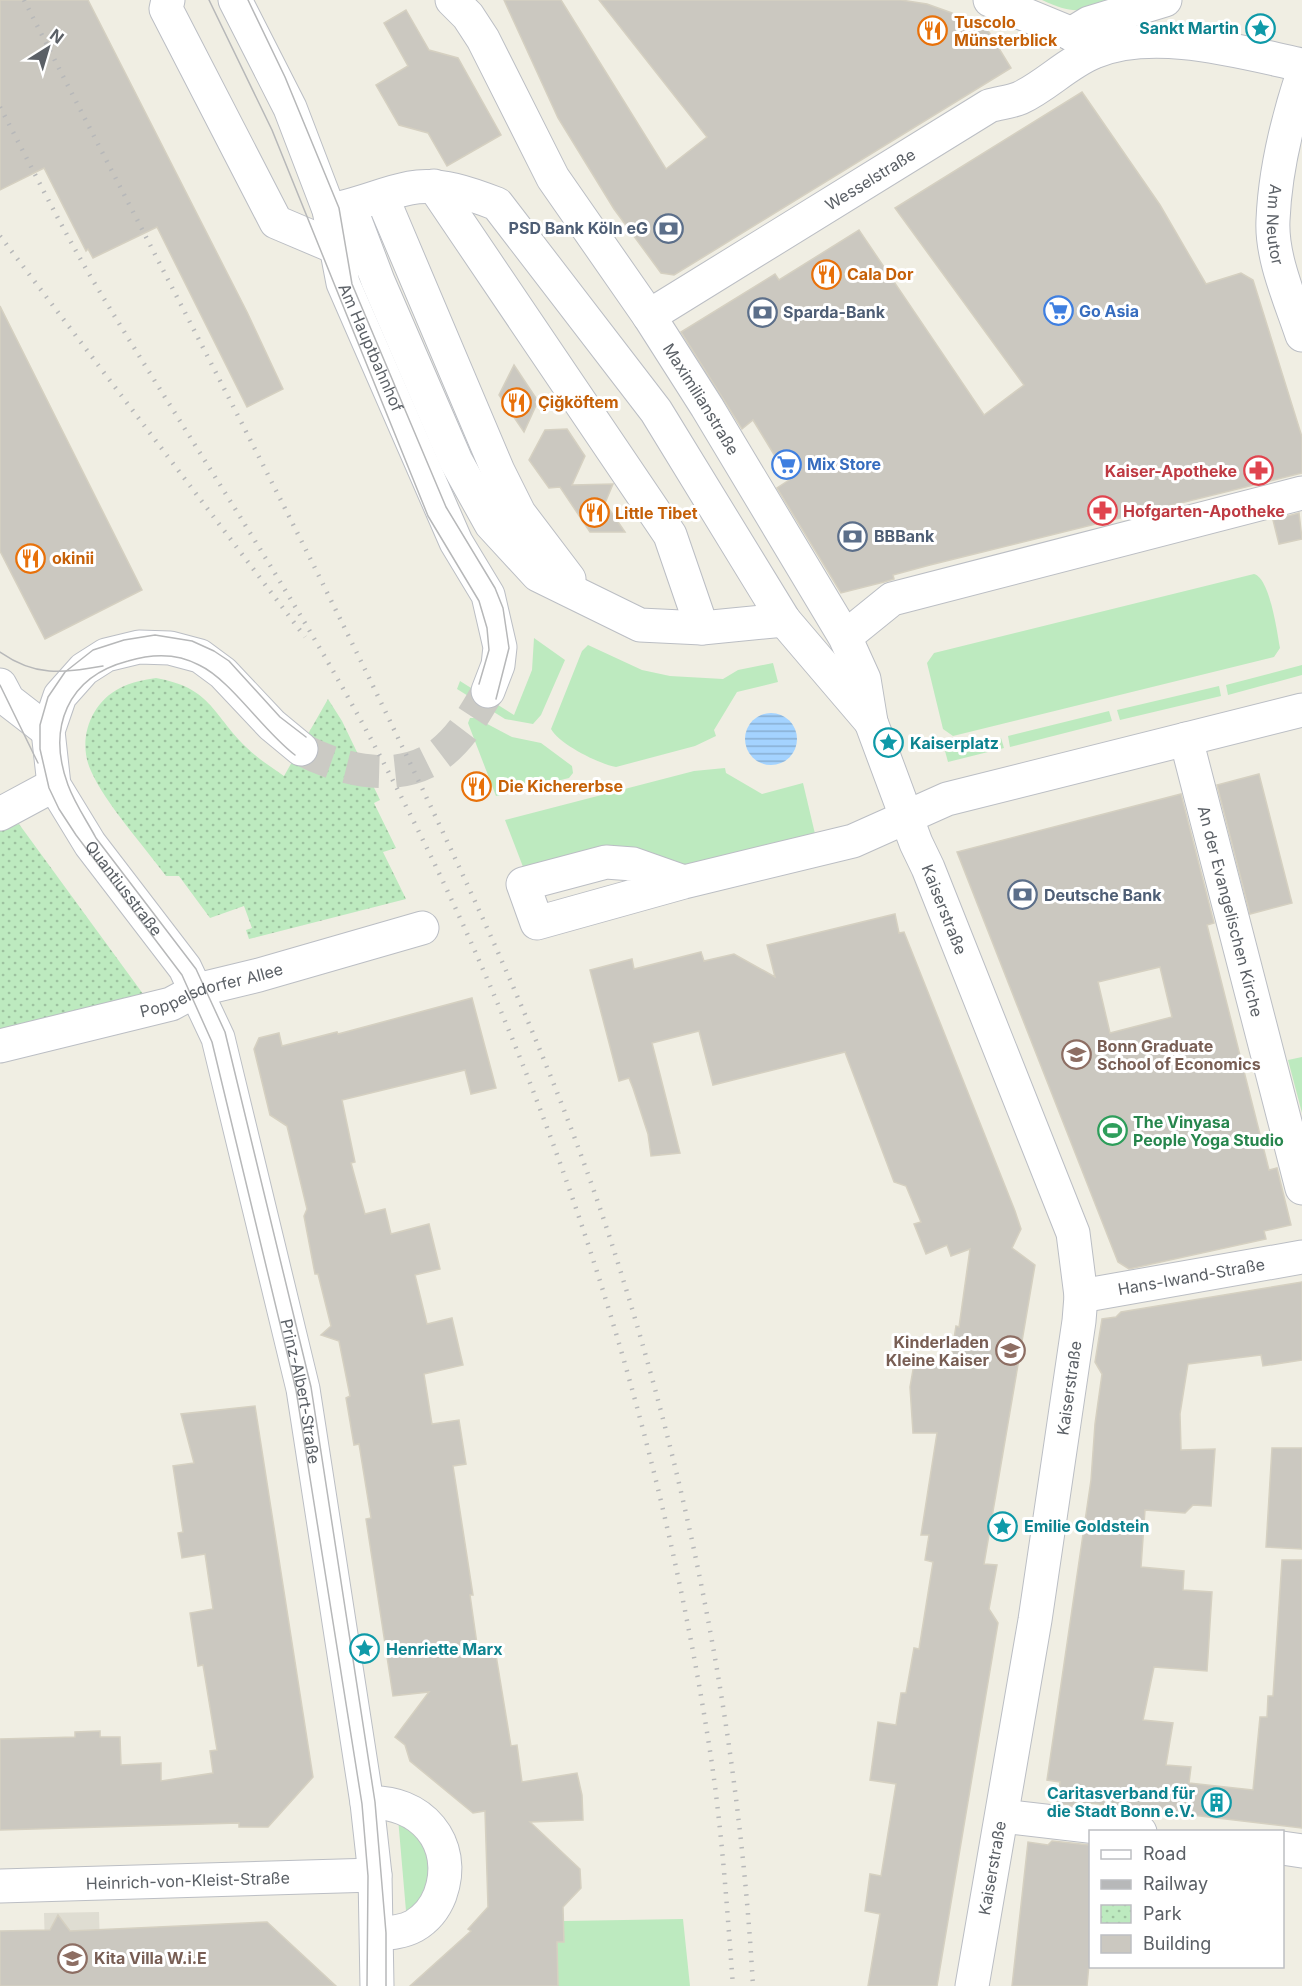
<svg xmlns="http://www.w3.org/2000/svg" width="1302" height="1986" font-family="Inter,sans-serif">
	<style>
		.education { fill: #dfddd2 }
		.green { fill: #bdeabf }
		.park { fill: url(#park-dots) }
		.water { fill: url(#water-rules) }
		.building { fill: #cbc8c0; stroke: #d5d0c1; stroke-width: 1.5; fill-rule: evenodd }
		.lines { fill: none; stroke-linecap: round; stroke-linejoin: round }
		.minor-tunnel { stroke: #cbcac4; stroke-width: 33; stroke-dasharray: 33 16; stroke-linecap: butt }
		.minor-casing { stroke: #bbbec4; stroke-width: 35 }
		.minor { stroke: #fff; stroke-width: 33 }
		.tram { stroke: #b7b8b9; stroke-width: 1.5 }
		.rail { stroke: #b7b8b9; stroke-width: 4.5; stroke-dasharray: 1.5 8; stroke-linecap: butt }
		.labels { text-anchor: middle; stroke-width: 6; stroke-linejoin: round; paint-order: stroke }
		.food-label { font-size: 16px; font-weight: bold; fill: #c56008; stroke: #fff; text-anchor: start }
		.culture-label { font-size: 16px; font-weight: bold; fill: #0d838f; stroke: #fff; text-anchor: start }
		.street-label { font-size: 16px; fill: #5b6066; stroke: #fff }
		.service-label { font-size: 16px; font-weight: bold; fill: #4e5e75; stroke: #fff; text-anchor: start }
		.shop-label { font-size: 16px; font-weight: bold; fill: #366cbe; stroke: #fff; text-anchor: start }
		.health-label { font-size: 16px; font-weight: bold; fill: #be3a42; stroke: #fff; text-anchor: end }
		.education-label { font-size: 16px; font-weight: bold; fill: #785e54; stroke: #fff; text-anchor: start }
		.leisure-label { font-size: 16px; font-weight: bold; fill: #27864d; stroke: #fff; text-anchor: start }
	</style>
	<defs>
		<pattern id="park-dots" width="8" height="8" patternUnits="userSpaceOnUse" patternTransform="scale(1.5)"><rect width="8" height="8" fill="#bdeabf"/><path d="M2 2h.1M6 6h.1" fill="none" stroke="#9dc19f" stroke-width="1.8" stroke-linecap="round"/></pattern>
		<pattern id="water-rules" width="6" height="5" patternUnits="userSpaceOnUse" patternTransform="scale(1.5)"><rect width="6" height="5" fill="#a4d3ff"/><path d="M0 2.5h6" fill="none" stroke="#89afd2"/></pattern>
	</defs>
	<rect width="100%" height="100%" fill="#f0eee3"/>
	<polygon class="education" points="99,1912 101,1986 46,1986 44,1913"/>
	<g class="green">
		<path d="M1042 0H1115C1082 12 1074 15 1042 0Z"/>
		<path d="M1254 574C1270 578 1277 632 1280 648L1274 657 953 736 943 729 927 663 934 653Z"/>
		<polygon points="534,638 565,660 541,715 533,724 505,719 457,689 460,681 514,715 532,670"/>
		<path d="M588 645 642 670 670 676 723 679 738 670 773 663 778 682 737 692 714 730 716 736 695 746 616 767C599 764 559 744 551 729L582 651Z"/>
		<polygon points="1302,665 1302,675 1228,695 1226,685"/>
		<polygon points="1219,686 1221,696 1120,720 1117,710"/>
		<polygon points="1109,711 1112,721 1010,747 1008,736"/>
		<polygon points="470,718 476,718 512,737 541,743 572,766 573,773 569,778 496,796 468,723"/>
		<polygon points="1001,738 1004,748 948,762 945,751"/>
		<polygon points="725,768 726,773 762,794 803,783 816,838 711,867 525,872 505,820 694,771"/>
		<polygon points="1302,1057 1302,1113 1288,1060"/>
		<path d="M398 1818 426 1843C429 1869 433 1897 406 1911Z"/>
		<polygon points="683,1919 690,1986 517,1986 516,1943 564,1942 564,1921"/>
	</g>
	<g class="park">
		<path d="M156 678C211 688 211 712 246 747 257 758 271 767 284 776L328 699 342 721 380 800 374 803 396 848 383 852 406 899 249 939 246 930 252 928 244 906 210 918 179 876H166C144 846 105 803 91 771 77 741 90 703 120 688 131 682 144 680 156 678Z"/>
		<polygon points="19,824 146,998 0,1035 0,829"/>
	</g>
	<circle class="water" cx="771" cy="739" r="26"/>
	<g class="building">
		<polygon points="0,0 88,0 247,312 283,389 247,407 157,227 93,258 88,249 86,251 44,168 0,190"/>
		<polygon points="504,0 561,0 666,169 707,137 599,0 901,0 927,4 952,13 969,26 981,19 1011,68 674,275 661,273 614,209 558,118"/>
		<polygon points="406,10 429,50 458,58 501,135 447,166 428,133 399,125 376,85 408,66 384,23"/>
		<polygon points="1082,92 1160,205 1206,284 1241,273 1253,280 1302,437 1302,473 930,565 893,575 894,579 884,582 841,593 777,488 789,480 775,456 753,420 742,429 681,332 775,274 779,280 859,230 984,415 1024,385 895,208"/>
		<polygon points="0,306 142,590 45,639 0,551"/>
		<polygon points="514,365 538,401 524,432 499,395"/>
		<polygon points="567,429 585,456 572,485 613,484 605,503 625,532 590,532 560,487 549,488 529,460 545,430"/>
		<polygon points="1299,513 1302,539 1279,544 1273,520"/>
		<polygon points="1259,774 1292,903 1250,914 1217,785"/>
		<path d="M1181 794 1214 923 1207 925 1269 1170 1277 1168 1291 1225 1264 1231 1266 1239 1129 1269 1118 1262 957 852ZM1160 967 1172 1017 1110 1033 1098 982Z"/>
		<polygon points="895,914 899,933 904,932 1015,1211 1021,1229 1012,1248 1035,1265 984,1564 997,1565 989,1609 998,1623 937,1986 868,1986 880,1914 865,1911 870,1874 881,1876 896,1784 870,1780 878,1722 896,1725 901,1693 906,1693 914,1648 919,1649 933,1562 925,1560 929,1535 921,1535 937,1433 913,1433 910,1387 914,1364 950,1363 956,1326 959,1327 970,1249 951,1256 947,1245 926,1254 914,1224 921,1222 906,1186 894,1182 845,1052 713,1085 699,1031 652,1043 680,1153 651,1156 648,1134 633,1088 629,1078 619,1081 590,970 632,959 634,969 701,952 704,961 734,954 775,977 767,945"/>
		<polygon points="472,998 496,1088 471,1094 465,1070 342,1100 355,1162 351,1163 365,1214 385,1209 391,1234 429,1224 440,1269 415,1275 427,1324 452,1318 463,1365 424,1374 432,1424 459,1420 466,1464 453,1466 473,1595 470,1595 479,1658 496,1655 511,1746 517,1745 522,1782 577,1773 582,1795 583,1820 530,1822 580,1869 581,1888 563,1907 564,1942 557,1942 558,1986 410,1986 471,1931 468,1929 488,1907 485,1811 473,1813 410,1761 405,1745 395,1737 429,1692 393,1696 366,1519 371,1518 359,1444 354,1445 346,1398 350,1396 339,1341 321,1335 331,1326 318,1274 315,1274 304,1216 307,1209 287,1126 270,1115 254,1049 259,1038 279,1033 282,1046 337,1032 338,1034"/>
		<polygon points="1302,1282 1302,1360 1263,1366 1261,1355 1188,1364 1180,1414 1181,1450 1215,1449 1211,1506 1193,1505 1185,1513 1145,1510 1141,1567 1184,1571 1183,1590 1212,1592 1207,1671 1154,1667 1143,1720 1173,1723 1166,1765 1191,1767 1189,1783 1253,1790 1260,1717 1267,1717 1268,1696 1273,1696 1282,1560 1302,1560 1302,1828 1090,1803 1090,1807 1057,1804 1060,1782 1047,1780 1091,1480 1095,1424 1102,1374 1095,1362 1102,1319 1116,1317 1121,1312"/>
		<polygon points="255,1406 313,1777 268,1827 239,1827 239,1823 0,1830 0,1739 75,1737 75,1732 100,1731 100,1737 120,1737 121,1765 161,1763 161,1781 213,1773 210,1751 217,1750 203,1665 198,1666 190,1613 213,1609 205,1554 182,1558 178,1533 183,1532 173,1466 194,1463 181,1414"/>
		<polygon points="1272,1448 1302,1448 1302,1549 1266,1547"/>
		<polygon points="1052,1841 1090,1845 1090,1953 1087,1986 1012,1986 1028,1842 1048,1845"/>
		<polygon points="58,1915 70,1931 267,1922 336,1986 0,1986 0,1931 50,1930"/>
	</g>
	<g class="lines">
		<path class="minor-tunnel" d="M301 749C340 770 397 784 437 756 460 740 474 715 488 691"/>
		<defs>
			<g id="minor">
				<polyline points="168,0 166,9 276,222 335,247"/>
				<path id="s1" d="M235 0 290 108 329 210 343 283 456 542 488 595 500 647 498 665 488 691"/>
				<path id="s2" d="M452 0 468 16 483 39 553 178 649 316 707 407 845 637 864 679 871 722 916 843 928 868 1073 1233 1081 1296 1079 1321 1035 1620 972 1986"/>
				<polyline points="990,0 1077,36 1093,52"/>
				<polyline points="1071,34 1089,23 1165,0"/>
				<path id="s3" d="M1302 76C1287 122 1275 171 1273 220 1271 257 1290 299 1302 335"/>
				<polyline points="434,186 670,535 702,628"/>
				<polyline points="382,197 498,471 519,513 569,579"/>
				<polyline points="350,207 378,281 456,461 491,524 538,575 640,625 702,628 784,620"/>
				<path d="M329 210C357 206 383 193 410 188 439 182 471 194 497 204L656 411 784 620 871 722"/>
				<path id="s4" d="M649 316 989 106C998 103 1011 102 1020 98 1046 86 1067 63 1094 52 1155 27 1240 52 1302 65"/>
				<polyline points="850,633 892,599 1302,493"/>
				<polyline points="0,685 8,700 48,731"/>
				<path id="s5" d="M1186 739 1302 1188"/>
				<path id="s6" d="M301 749 272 725 223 673 200 656 170 648 139 647 106 655 84 669 60 696 48 731 54 785 90 844 185 968 218 1038 303 1389 367 1803 375 1875 377 1986"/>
				<polyline points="0,814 54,785"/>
				<polyline points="684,882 633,864 606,862 523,884 537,923 684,882 853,841 947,799 1302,710"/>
				<path id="s7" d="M0 1046 171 1004 197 990 259 975 422 928"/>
				<path id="s8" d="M1081 1296 1302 1257"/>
				<path d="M367 1803C420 1799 459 1843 440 1895 435 1908 426 1919 414 1926 403 1932 390 1933 378 1934"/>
				<polyline points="1002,1816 1140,1832"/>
				<polyline points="1282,1848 1302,1851"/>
				<path id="s9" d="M0 1886 375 1875"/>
			</g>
		</defs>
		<use href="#minor" class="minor-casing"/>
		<use href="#minor" class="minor"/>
		<g class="tram">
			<polyline points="209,0 272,130 428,516 479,601 487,628 489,650 479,684"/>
			<polyline points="248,0 285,77 339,208 352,284 446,507 495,588 503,608 509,648 496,699"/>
			<path d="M0 652C36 677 61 673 103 666"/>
			<polyline points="0,685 38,763"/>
			<polyline points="306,737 280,717 229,661 214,651 192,641 155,635 124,640 93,650 65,672 48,697 40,725 40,749 49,788 59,809 76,835 182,975 212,1042 296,1390 362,1804 368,1876 367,1986"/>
			<path d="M295 755C263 731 231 680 199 665 177 653 151 654 128 661 67 677 47 728 68 785 75 804 87 821 96 838L196 969 225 1032 311 1387 375 1802 386 1933V1986"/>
		</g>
		<g class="rail">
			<path d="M24 0C146 239 272 476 388 717 473 894 558 1073 617 1260 692 1496 739 1739 753 1986"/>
			<path d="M0 107C30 164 59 223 92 279 180 425 276 567 359 717 535 1038 654 1389 710 1751 722 1829 727 1908 733 1986"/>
			<polyline points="0,236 305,637"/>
		</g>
	</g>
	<defs>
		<symbol id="sight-ring" viewBox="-11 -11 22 22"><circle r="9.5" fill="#fff" stroke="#0f9aa8" stroke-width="1.5"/><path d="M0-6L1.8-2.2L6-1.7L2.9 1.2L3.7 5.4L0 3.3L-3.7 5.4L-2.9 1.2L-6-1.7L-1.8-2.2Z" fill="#0f9aa8"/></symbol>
		<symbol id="restaurant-ring" viewBox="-11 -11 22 22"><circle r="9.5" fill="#fff" stroke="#e8710a" stroke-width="1.5"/><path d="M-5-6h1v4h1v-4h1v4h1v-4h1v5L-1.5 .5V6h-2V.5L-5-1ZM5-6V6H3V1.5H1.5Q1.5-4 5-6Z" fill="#e8710a"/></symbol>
		<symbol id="bank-ring" viewBox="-11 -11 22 22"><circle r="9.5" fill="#fff" stroke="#5c6f8a" stroke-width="1.5"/><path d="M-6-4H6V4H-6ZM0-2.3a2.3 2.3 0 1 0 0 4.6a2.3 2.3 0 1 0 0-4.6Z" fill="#5c6f8a"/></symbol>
		<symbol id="supermarket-ring" viewBox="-11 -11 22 22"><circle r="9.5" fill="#fff" stroke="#3f7fe0" stroke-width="1.5"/><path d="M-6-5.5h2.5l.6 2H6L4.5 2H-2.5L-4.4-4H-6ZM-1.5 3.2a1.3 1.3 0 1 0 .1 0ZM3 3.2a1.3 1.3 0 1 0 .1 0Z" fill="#3f7fe0"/></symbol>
		<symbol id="pharmacy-ring" viewBox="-11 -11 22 22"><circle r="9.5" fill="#fff" stroke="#e0444e" stroke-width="1.5"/><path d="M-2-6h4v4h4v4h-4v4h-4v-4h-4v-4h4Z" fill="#e0444e"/></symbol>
		<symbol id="university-ring" viewBox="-11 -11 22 22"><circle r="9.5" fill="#fff" stroke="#8d6e63" stroke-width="1.5"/><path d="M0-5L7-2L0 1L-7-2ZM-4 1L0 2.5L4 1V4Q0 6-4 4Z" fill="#8d6e63"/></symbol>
		<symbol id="stadium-ring" viewBox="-11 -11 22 22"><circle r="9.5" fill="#fff" stroke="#2e9e5b" stroke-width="1.5"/><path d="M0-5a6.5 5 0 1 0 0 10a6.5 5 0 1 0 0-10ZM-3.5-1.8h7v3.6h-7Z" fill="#2e9e5b"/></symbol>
		<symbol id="school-ring" viewBox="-11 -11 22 22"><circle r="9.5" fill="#fff" stroke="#8d6e63" stroke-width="1.5"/><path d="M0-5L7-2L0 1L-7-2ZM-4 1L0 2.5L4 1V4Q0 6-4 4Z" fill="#8d6e63"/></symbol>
		<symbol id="building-ring" viewBox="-11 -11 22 22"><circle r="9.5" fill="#fff" stroke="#0f9aa8" stroke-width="1.5"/><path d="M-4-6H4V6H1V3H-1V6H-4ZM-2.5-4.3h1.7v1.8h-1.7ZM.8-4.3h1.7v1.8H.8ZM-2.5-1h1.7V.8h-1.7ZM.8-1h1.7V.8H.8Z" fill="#0f9aa8"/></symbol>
	</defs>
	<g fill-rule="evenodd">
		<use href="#sight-ring" x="1244" y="12" width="33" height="33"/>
		<use href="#restaurant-ring" x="916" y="14" width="33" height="33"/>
		<use href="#bank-ring" x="652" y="212" width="33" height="33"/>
		<use href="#restaurant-ring" x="810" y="258" width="33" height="33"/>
		<use href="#supermarket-ring" x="1042" y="294" width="33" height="33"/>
		<use href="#bank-ring" x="746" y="296" width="33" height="33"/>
		<use href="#restaurant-ring" x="500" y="386" width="33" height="33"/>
		<use href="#supermarket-ring" x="770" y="448" width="33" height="33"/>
		<use href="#pharmacy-ring" x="1242" y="454" width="33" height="33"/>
		<use href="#pharmacy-ring" x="1086" y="494" width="33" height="33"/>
		<use href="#restaurant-ring" x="578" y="496" width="33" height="33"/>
		<use href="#bank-ring" x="836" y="520" width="33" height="33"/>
		<use href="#restaurant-ring" x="14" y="542" width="33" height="33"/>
		<use href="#sight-ring" x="872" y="726" width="33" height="33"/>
		<use href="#restaurant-ring" x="460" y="770" width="33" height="33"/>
		<use href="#bank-ring" x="1006" y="878" width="33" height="33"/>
		<use href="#university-ring" x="1060" y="1038" width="33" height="33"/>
		<use href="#stadium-ring" x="1096" y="1114" width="33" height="33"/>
		<use href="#school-ring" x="994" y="1334" width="33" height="33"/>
		<use href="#sight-ring" x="986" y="1510" width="33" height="33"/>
		<use href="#sight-ring" x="348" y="1632" width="33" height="33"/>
		<use href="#building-ring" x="1200" y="1786" width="33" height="33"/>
		<use href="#school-ring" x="56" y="1942" width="33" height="33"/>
	</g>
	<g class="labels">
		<g class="food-label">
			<text x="954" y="28">Tuscolo<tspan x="954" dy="18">Münsterblick</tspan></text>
			<text x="847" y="280">Cala Dor</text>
			<text x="538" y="408">Çiğköftem</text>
			<text x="615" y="519">Little Tibet</text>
			<text x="52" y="564">okinii</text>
			<text x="498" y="792">Die Kichererbse</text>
		</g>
		<g class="culture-label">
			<text x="1239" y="34" text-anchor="end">Sankt Martin</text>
			<text x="910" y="749">Kaiserplatz</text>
			<text x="1024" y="1532">Emilie Goldstein</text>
			<text x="386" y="1655">Henriette Marx</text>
			<text x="1195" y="1799" text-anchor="end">Caritasverband für<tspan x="1195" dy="18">die Stadt Bonn e.V.</tspan></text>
		</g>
		<g class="street-label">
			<text dy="6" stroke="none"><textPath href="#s4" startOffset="260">Wesselstraße</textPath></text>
			<text dy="6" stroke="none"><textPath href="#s3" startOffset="152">Am Neutor</textPath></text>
			<text dy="6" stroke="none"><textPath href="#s1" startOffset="375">Am Hauptbahnhof</textPath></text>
			<text dy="6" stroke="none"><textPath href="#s2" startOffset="472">Maximilianstraße</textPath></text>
			<text dy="6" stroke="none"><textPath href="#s6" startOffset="512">Quantiusstraße</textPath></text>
			<text dy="6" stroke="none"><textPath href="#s2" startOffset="1041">Kaiserstraße</textPath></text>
			<text dy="6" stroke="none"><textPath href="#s5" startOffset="178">An der Evangelischen Kirche</textPath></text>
			<text dy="6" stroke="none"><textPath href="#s7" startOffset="219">Poppelsdorfer Allee</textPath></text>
			<text dy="6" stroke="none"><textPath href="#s8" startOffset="112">Hans-Iwand-Straße</textPath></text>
			<text transform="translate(1069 1388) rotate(-82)" y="6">Kaiserstraße</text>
			<text dy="6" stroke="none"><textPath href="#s6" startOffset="1053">Prinz-Albert-Straße</textPath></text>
			<text transform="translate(992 1868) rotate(-80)" y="6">Kaiserstraße</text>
			<text dy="6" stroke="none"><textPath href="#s9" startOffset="188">Heinrich-von-Kleist-Straße</textPath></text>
		</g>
		<g class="service-label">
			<text x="648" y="234" text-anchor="end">PSD Bank Köln eG</text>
			<text x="783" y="318">Sparda-Bank</text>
			<text x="874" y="542">BBBank</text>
			<text x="1044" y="901">Deutsche Bank</text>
		</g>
		<g class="shop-label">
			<text x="1079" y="317">Go Asia</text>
			<text x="807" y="470">Mix Store</text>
		</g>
		<g class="health-label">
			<text x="1237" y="477">Kaiser-Apotheke</text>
			<text x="1123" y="517" text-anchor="start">Hofgarten-Apotheke</text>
		</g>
		<g class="education-label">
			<text x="1097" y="1052">Bonn Graduate<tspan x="1097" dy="18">School of Economics</tspan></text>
			<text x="989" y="1348" text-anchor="end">Kinderladen<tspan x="989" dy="18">Kleine Kaiser</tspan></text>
			<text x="94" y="1964">Kita Villa W.i.E</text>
		</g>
		<g class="leisure-label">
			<text x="1133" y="1128">The Vinyasa<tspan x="1133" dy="18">People Yoga Studio</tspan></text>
		</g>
	</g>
	<rect x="1089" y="1830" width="195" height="138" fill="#ffffff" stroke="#bdbfc2" stroke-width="1.5"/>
	<rect x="1101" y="1850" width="30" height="9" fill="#ffffff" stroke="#bdbfc2" stroke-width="1.5"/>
	<text x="1143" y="1860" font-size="18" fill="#5b6066">Road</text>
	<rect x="1101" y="1880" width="30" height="9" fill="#b7b8b9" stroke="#bdbfc2" stroke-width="1.5"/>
	<text x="1143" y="1890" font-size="18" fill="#5b6066">Railway</text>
	<rect x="1101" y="1905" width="30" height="18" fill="url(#park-dots)" stroke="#bdbfc2" stroke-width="1.5"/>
	<text x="1143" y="1920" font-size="18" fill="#5b6066">Park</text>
	<rect x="1101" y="1935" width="30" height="18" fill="#cbc8c0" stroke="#bdbfc2" stroke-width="1.5"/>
	<text x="1143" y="1950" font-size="18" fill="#5b6066">Building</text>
	<g transform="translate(48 48) rotate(37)" stroke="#ffffff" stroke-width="4.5" paint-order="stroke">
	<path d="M0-4.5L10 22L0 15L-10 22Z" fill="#5b6066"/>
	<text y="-9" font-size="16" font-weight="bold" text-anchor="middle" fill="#5b6066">N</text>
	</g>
</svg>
